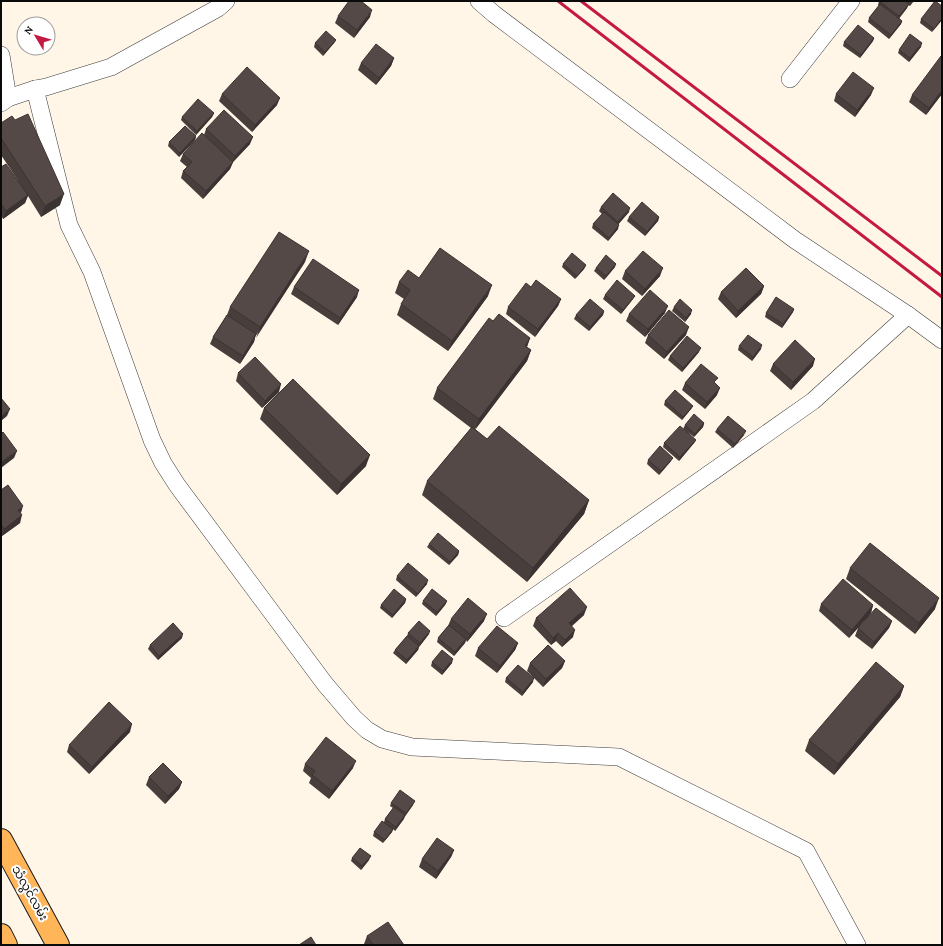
<svg xmlns="http://www.w3.org/2000/svg" width="943" height="946" font-family="'Crimson Pro','Noto Sans Myanmar',serif">
	<style>
		.lines { fill: none; stroke-linecap: round; stroke-linejoin: round }
		.street-casing { stroke: #3d3d3d; stroke-width: 18 }
		.primary-casing { stroke: #1b1b1b; stroke-width: 24 }
		.street { stroke: #fff; stroke-width: 17 }
		.primary { stroke: #ffb558; stroke-width: 22 }
		.rail { stroke: #c41943; stroke-width: 3 }
		.wall { fill: #483f3c }
		.shaded-wall { fill: #3b3331 }
		.building { fill: #544946; stroke: #3b3331 }
		.labels { text-anchor: middle; stroke-width: 4; stroke-linejoin: round; paint-order: stroke }
		.street-label { font-size: 12px; fill: #0a0a0a; stroke: #fff }
	</style>
	<rect width="100%" height="100%" fill="#fff6e8"/>
	<g class="lines">
		<defs>
			<g id="street">
				<polyline points="479,1 494,14 795,240 908,315 942,340"/>
				<polyline points="1,55 8,98"/>
				<polyline points="790,79 851,1"/>
				<polyline points="35,89 69,225 92,272 152,440 163,463 177,485 325,684 354,718 367,730 382,739 412,747 619,757 806,851 857,945"/>
				<polyline points="1,103 8,98 35,89 46,87 111,67 218,8 226,1"/>
				<polyline points="504,618 813,401 908,315"/>
			</g>
			<g id="primary">
				<polyline points="1,840 58,945"/>
				<polyline points="1,935 6,945"/>
			</g>
		</defs>
		<use href="#street" class="street-casing"/>
		<use href="#primary" class="primary-casing"/>
		<use href="#street" class="street"/>
		<use href="#primary" class="primary"/>
		<g class="rail">
			<polyline points="558,1 942,297"/>
			<polyline points="581,1 942,276"/>
		</g>
	</g>
	<g class="wall">
		<polygon points="879,1 914,1 910,6 908,5 907,8 899,18 902,21 901,24 889,39 868,22 869,18 879,6 878,5"/>
		<polygon points="338,16 370,17 354,38 335,23"/>
		<polygon points="921,19 942,20 932,32 920,23"/>
		<polygon points="874,38 873,41 860,58 843,46 844,42"/>
		<polygon points="336,40 334,43 323,56 314,47 315,43"/>
		<polygon points="921,47 909,62 898,53 899,50"/>
		<polygon points="394,58 391,66 376,85 358,70 361,63"/>
		<polygon points="222,94 277,105 252,132 219,101"/>
		<polygon points="836,94 871,95 855,117 834,101"/>
		<polygon points="942,94 926,115 909,102 912,95"/>
		<polygon points="214,113 212,117 196,135 181,120 182,117"/>
		<polygon points="1,123 60,205 41,217 28,196 25,203 3,219 1,215 1,167 19,182 1,155"/>
		<polygon points="206,129 250,144 233,162 230,169 203,199 181,178 183,171 187,167 180,161 183,154 204,135"/>
		<polygon points="196,136 195,140 179,157 168,146 169,142"/>
		<polygon points="601,207 629,212 618,224 618,229 608,241 592,228 593,224 602,214 599,211"/>
		<polygon points="629,217 659,217 658,221 645,236 627,221"/>
		<polygon points="305,262 255,337 254,342 240,364 210,344 213,337 227,315 230,307"/>
		<polygon points="563,264 586,265 584,269 575,279 562,267"/>
		<polygon points="615,267 604,280 594,271 596,268"/>
		<polygon points="625,271 660,276 642,296 622,279"/>
		<polygon points="419,278 488,296 448,351 397,315 401,304 404,299 395,293 399,282"/>
		<polygon points="764,286 761,294 736,318 718,299 721,292"/>
		<polygon points="294,287 357,297 338,325 291,294"/>
		<polygon points="531,287 561,299 558,306 535,337 506,314 508,307"/>
		<polygon points="605,295 633,299 621,314 603,299"/>
		<polygon points="674,307 691,314 685,322 672,311"/>
		<polygon points="794,309 793,312 782,328 765,317 766,313"/>
		<polygon points="604,311 603,315 589,331 574,319 576,315"/>
		<polygon points="665,313 645,337 626,321 629,314"/>
		<polygon points="493,321 530,338 527,347 531,350 527,361 475,429 487,439 589,500 584,514 527,582 422,495 427,481 471,428 433,399 437,388"/>
		<polygon points="648,335 686,335 664,359 645,343"/>
		<polygon points="739,346 761,349 752,361 738,350"/>
		<polygon points="699,352 682,372 668,360 670,356"/>
		<polygon points="773,364 813,366 791,390 770,371"/>
		<polygon points="238,373 279,392 262,408 236,381"/>
		<polygon points="685,383 715,384 717,395 705,409 682,390"/>
		<polygon points="665,401 693,406 691,409 682,420 664,405"/>
		<polygon points="264,408 366,466 337,495 260,419"/>
		<polygon points="704,423 703,427 694,437 683,429 685,425"/>
		<polygon points="717,429 744,435 733,448 715,432"/>
		<polygon points="696,440 694,443 679,461 663,447 664,443"/>
		<polygon points="648,460 671,461 659,475 647,464"/>
		<polygon points="1,490 21,513 20,523 2,536 1,535"/>
		<polygon points="429,544 459,551 458,555 449,565 427,547"/>
		<polygon points="850,568 935,609 915,634 846,579"/>
		<polygon points="397,576 427,584 416,597 396,580"/>
		<polygon points="406,599 405,603 392,618 380,608 381,605"/>
		<polygon points="423,601 447,601 445,605 436,616 422,604"/>
		<polygon points="821,604 873,605 871,613 849,638 819,611"/>
		<polygon points="584,615 572,626 573,637 562,647 556,641 551,645 533,626 536,618"/>
		<polygon points="451,619 484,621 467,642 466,640 465,643 454,656 437,642 438,638 448,626"/>
		<polygon points="892,621 889,628 872,649 855,636 858,628"/>
		<polygon points="408,633 429,634 419,647 418,650 406,664 393,653 395,650 407,636"/>
		<polygon points="182,638 158,660 148,649 150,645"/>
		<polygon points="518,643 515,650 497,673 475,656 478,648"/>
		<polygon points="565,661 562,668 543,687 527,671 530,663"/>
		<polygon points="432,662 452,663 442,675 431,666"/>
		<polygon points="506,678 533,682 522,696 505,682"/>
		<polygon points="904,686 900,697 834,775 805,751 809,740"/>
		<polygon points="130,732 89,774 67,752 69,745"/>
		<polygon points="305,764 353,768 329,799 309,783 311,778 303,771"/>
		<polygon points="149,777 182,782 179,789 165,804 146,785"/>
		<polygon points="391,803 413,805 395,831 393,829 392,832 383,843 373,836 374,832 384,822 385,819 393,808 390,806"/>
		<polygon points="454,850 451,857 436,879 419,867 422,859"/>
		<polygon points="352,858 369,860 361,870 351,861"/>
		<polygon points="367,936 404,945 365,945 364,944"/>
	</g>
	<g class="shaded-wall">
		<polygon points="909,4 907,8 898,20 899,16"/>
		<polygon points="372,10 370,17 354,38 357,30"/>
		<polygon points="942,18 942,20 932,32 934,29"/>
		<polygon points="902,21 901,24 889,39 891,35"/>
		<polygon points="874,38 873,41 860,58 861,55"/>
		<polygon points="336,40 334,43 323,56 325,52"/>
		<polygon points="922,43 921,47 909,62 910,58"/>
		<polygon points="394,58 391,66 376,85 379,78"/>
		<polygon points="874,88 871,95 855,117 857,110"/>
		<polygon points="942,90 942,94 926,115 929,108"/>
		<polygon points="280,98 277,105 252,132 255,125"/>
		<polygon points="214,113 212,117 196,135 197,131"/>
		<polygon points="196,136 195,140 179,157 180,153"/>
		<polygon points="253,137 250,144 233,162 230,169 203,199 206,191 232,163 235,156"/>
		<polygon points="64,194 60,205 41,217 45,206"/>
		<polygon points="28,195 25,203 3,219 6,211"/>
		<polygon points="630,208 629,212 617,226 618,222"/>
		<polygon points="659,217 658,221 645,236 647,232"/>
		<polygon points="619,225 618,229 608,241 609,238"/>
		<polygon points="309,251 305,262 256,338 260,327"/>
		<polygon points="616,264 615,267 604,280 606,276"/>
		<polygon points="586,265 584,269 575,279 577,276"/>
		<polygon points="663,268 660,276 642,296 645,289"/>
		<polygon points="492,285 488,296 448,351 452,341"/>
		<polygon points="764,286 761,294 736,318 738,311"/>
		<polygon points="359,290 357,297 338,325 340,318"/>
		<polygon points="635,296 633,299 621,314 623,310"/>
		<polygon points="561,299 558,306 535,337 538,329"/>
		<polygon points="668,306 665,313 645,337 648,329"/>
		<polygon points="794,309 793,312 782,328 783,324"/>
		<polygon points="692,310 691,314 685,322 686,318"/>
		<polygon points="604,311 603,315 589,331 590,327"/>
		<polygon points="689,327 686,335 664,359 667,352"/>
		<polygon points="256,334 254,342 240,364 243,356"/>
		<polygon points="530,338 526,349 525,346"/>
		<polygon points="762,345 761,349 752,361 753,357"/>
		<polygon points="701,348 699,352 682,372 683,368"/>
		<polygon points="531,350 527,361 475,430 479,419"/>
		<polygon points="815,359 813,366 791,390 793,382"/>
		<polygon points="281,384 279,392 262,408 265,401"/>
		<polygon points="720,388 717,395 705,409 707,402"/>
		<polygon points="693,406 691,409 682,420 683,417"/>
		<polygon points="10,409 7,416 1,421 1,416"/>
		<polygon points="704,423 703,427 694,437 695,434"/>
		<polygon points="746,431 744,435 733,448 735,444"/>
		<polygon points="696,440 694,443 679,461 680,457"/>
		<polygon points="17,451 14,458 1,468 1,462"/>
		<polygon points="370,455 366,466 337,495 341,484"/>
		<polygon points="673,458 671,461 659,475 661,471"/>
		<polygon points="589,500 584,514 527,582 533,568"/>
		<polygon points="23,506 21,513 18,510"/>
		<polygon points="22,515 20,523 2,536 4,529"/>
		<polygon points="459,551 458,555 449,565 450,562"/>
		<polygon points="428,580 427,584 416,597 418,594"/>
		<polygon points="939,598 935,609 915,634 919,623"/>
		<polygon points="406,599 405,603 392,618 393,615"/>
		<polygon points="447,601 445,605 436,616 437,612"/>
		<polygon points="873,605 871,613 849,638 852,630"/>
		<polygon points="587,607 584,615 567,630 569,623"/>
		<polygon points="487,614 484,621 467,642 470,634"/>
		<polygon points="892,621 889,628 872,649 874,642"/>
		<polygon points="575,630 573,637 562,647 565,640"/>
		<polygon points="430,631 429,634 419,647 418,650 406,664 407,660 419,647 420,643"/>
		<polygon points="558,633 556,641 551,645 553,638"/>
		<polygon points="183,634 182,638 158,660 159,656"/>
		<polygon points="466,639 465,643 454,656 455,652"/>
		<polygon points="518,643 515,650 497,673 500,666"/>
		<polygon points="453,659 452,663 442,675 443,671"/>
		<polygon points="565,661 562,668 543,687 546,679"/>
		<polygon points="534,678 533,682 522,696 523,692"/>
		<polygon points="904,686 900,697 834,775 838,764"/>
		<polygon points="132,724 130,732 89,774 92,767"/>
		<polygon points="356,761 353,768 329,799 332,791"/>
		<polygon points="182,782 179,789 165,804 168,796"/>
		<polygon points="415,801 413,805 404,817 406,813"/>
		<polygon points="405,815 404,819 395,831 396,827"/>
		<polygon points="393,829 392,832 383,843 385,840"/>
		<polygon points="454,850 451,857 436,879 438,871"/>
		<polygon points="371,856 369,860 361,870 362,866"/>
	</g>
	<g class="building">
		<polygon points="349,1 361,1 372,10 357,30 338,16"/>
		<polygon points="879,1 905,1 909,4 899,16"/>
		<polygon points="935,1 942,6 942,18 934,29 921,19"/>
		<polygon points="880,4 902,21 891,35 869,18"/>
		<polygon points="858,25 874,38 861,55 844,42"/>
		<polygon points="326,31 336,40 325,52 315,43"/>
		<polygon points="910,34 922,43 910,58 899,50"/>
		<polygon points="376,44 394,58 379,78 361,63"/>
		<polygon points="941,56 942,57 942,90 929,108 912,95"/>
		<polygon points="247,67 280,98 255,125 222,94"/>
		<polygon points="853,72 874,88 857,110 836,94"/>
		<polygon points="198,99 214,113 197,131 182,117"/>
		<polygon points="224,110 253,137 235,156 206,129"/>
		<polygon points="28,114 64,194 45,206 1,138 1,123 12,116 15,120"/>
		<polygon points="185,126 196,136 180,153 169,142"/>
		<polygon points="202,133 233,162 206,191 183,171 192,162 183,154"/>
		<polygon points="6,164 28,195 6,211 1,204 1,167"/>
		<polygon points="613,193 630,208 618,222 601,207"/>
		<polygon points="642,202 659,217 647,232 629,217"/>
		<polygon points="604,212 619,225 609,238 593,224"/>
		<polygon points="279,232 309,251 260,327 230,307"/>
		<polygon points="440,248 492,285 452,341 401,304 410,290 399,282 408,270 419,278"/>
		<polygon points="643,251 663,268 645,289 625,271"/>
		<polygon points="572,253 586,265 577,276 563,264"/>
		<polygon points="606,255 616,264 606,276 596,268"/>
		<polygon points="313,259 359,290 340,318 294,287"/>
		<polygon points="746,268 764,286 738,311 721,292"/>
		<polygon points="536,280 561,299 538,329 508,307 526,283 531,287"/>
		<polygon points="617,280 635,296 623,310 605,295"/>
		<polygon points="650,290 668,306 648,329 629,314"/>
		<polygon points="776,297 794,309 783,324 766,313"/>
		<polygon points="590,299 604,311 590,327 576,315"/>
		<polygon points="680,299 692,310 686,318 674,307"/>
		<polygon points="669,310 689,327 667,352 648,335"/>
		<polygon points="499,314 530,338 525,346 531,350 479,419 437,388 489,318 493,321"/>
		<polygon points="227,315 256,334 243,356 213,337"/>
		<polygon points="748,335 762,345 753,357 739,346"/>
		<polygon points="687,336 701,348 683,368 670,356"/>
		<polygon points="795,340 815,359 793,382 773,364"/>
		<polygon points="255,357 281,384 265,401 238,373"/>
		<polygon points="701,364 718,378 714,382 720,388 707,402 685,383"/>
		<polygon points="293,379 370,455 341,484 264,408"/>
		<polygon points="675,390 693,406 683,417 665,401"/>
		<polygon points="1,398 10,409 1,416"/>
		<polygon points="694,414 704,423 695,434 685,425"/>
		<polygon points="728,416 746,431 735,444 717,429"/>
		<polygon points="499,426 589,500 533,568 427,481 472,427 487,439"/>
		<polygon points="680,426 696,440 680,457 664,443"/>
		<polygon points="3,432 17,451 1,462 1,434"/>
		<polygon points="660,446 673,458 661,471 648,460"/>
		<polygon points="8,485 23,506 18,510 22,515 4,529 1,524 1,490"/>
		<polygon points="438,533 459,551 450,562 429,544"/>
		<polygon points="870,543 939,598 919,623 850,568"/>
		<polygon points="408,563 428,580 418,594 397,576"/>
		<polygon points="843,579 873,605 852,630 821,604"/>
		<polygon points="570,588 587,607 569,623 575,630 565,640 558,633 553,638 536,618"/>
		<polygon points="394,589 406,599 393,615 381,605"/>
		<polygon points="432,589 447,601 437,612 423,601"/>
		<polygon points="468,598 487,614 470,634 451,619"/>
		<polygon points="876,608 892,621 874,642 858,628"/>
		<polygon points="419,621 430,631 420,643 408,633"/>
		<polygon points="173,623 183,634 159,656 150,645"/>
		<polygon points="449,625 466,639 455,652 438,638"/>
		<polygon points="497,626 518,643 500,666 478,648"/>
		<polygon points="407,636 419,646 407,660 395,650"/>
		<polygon points="548,645 565,661 546,679 530,663"/>
		<polygon points="442,650 453,659 443,671 432,662"/>
		<polygon points="876,662 904,686 838,764 809,740"/>
		<polygon points="518,665 534,678 523,692 506,678"/>
		<polygon points="109,702 132,724 92,767 69,745"/>
		<polygon points="326,737 356,761 332,791 312,775 315,771 305,764"/>
		<polygon points="163,763 182,782 168,796 149,777"/>
		<polygon points="400,790 415,801 406,813 391,803"/>
		<polygon points="394,807 405,815 396,827 385,819"/>
		<polygon points="382,821 393,829 385,840 374,832"/>
		<polygon points="437,838 454,850 438,871 422,859"/>
		<polygon points="360,848 371,856 362,866 352,858"/>
		<polygon points="388,922 404,945 373,945 367,936"/>
		<polygon points="311,937 316,945 299,945"/>
	</g>
	<g class="labels">
		<g class="street-label">
			<text transform="translate(30 893) rotate(61)" y="4">သံလွင်လမ်း</text>
		</g>
	</g>
	<rect width="943" height="946" fill="none" stroke="#0a0a0a" stroke-width="4"/>
	<g transform="translate(36 36) rotate(308)"><circle r="19" fill="#ffffff" stroke="#9d9d9d"/>
	<path d="M0-3L7 15L0 10L-7 15Z" fill="#c41943"/>
	<text y="-6" font-size="11" font-weight="bold" text-anchor="middle" fill="#0a0a0a">N</text>
	</g>
</svg>
